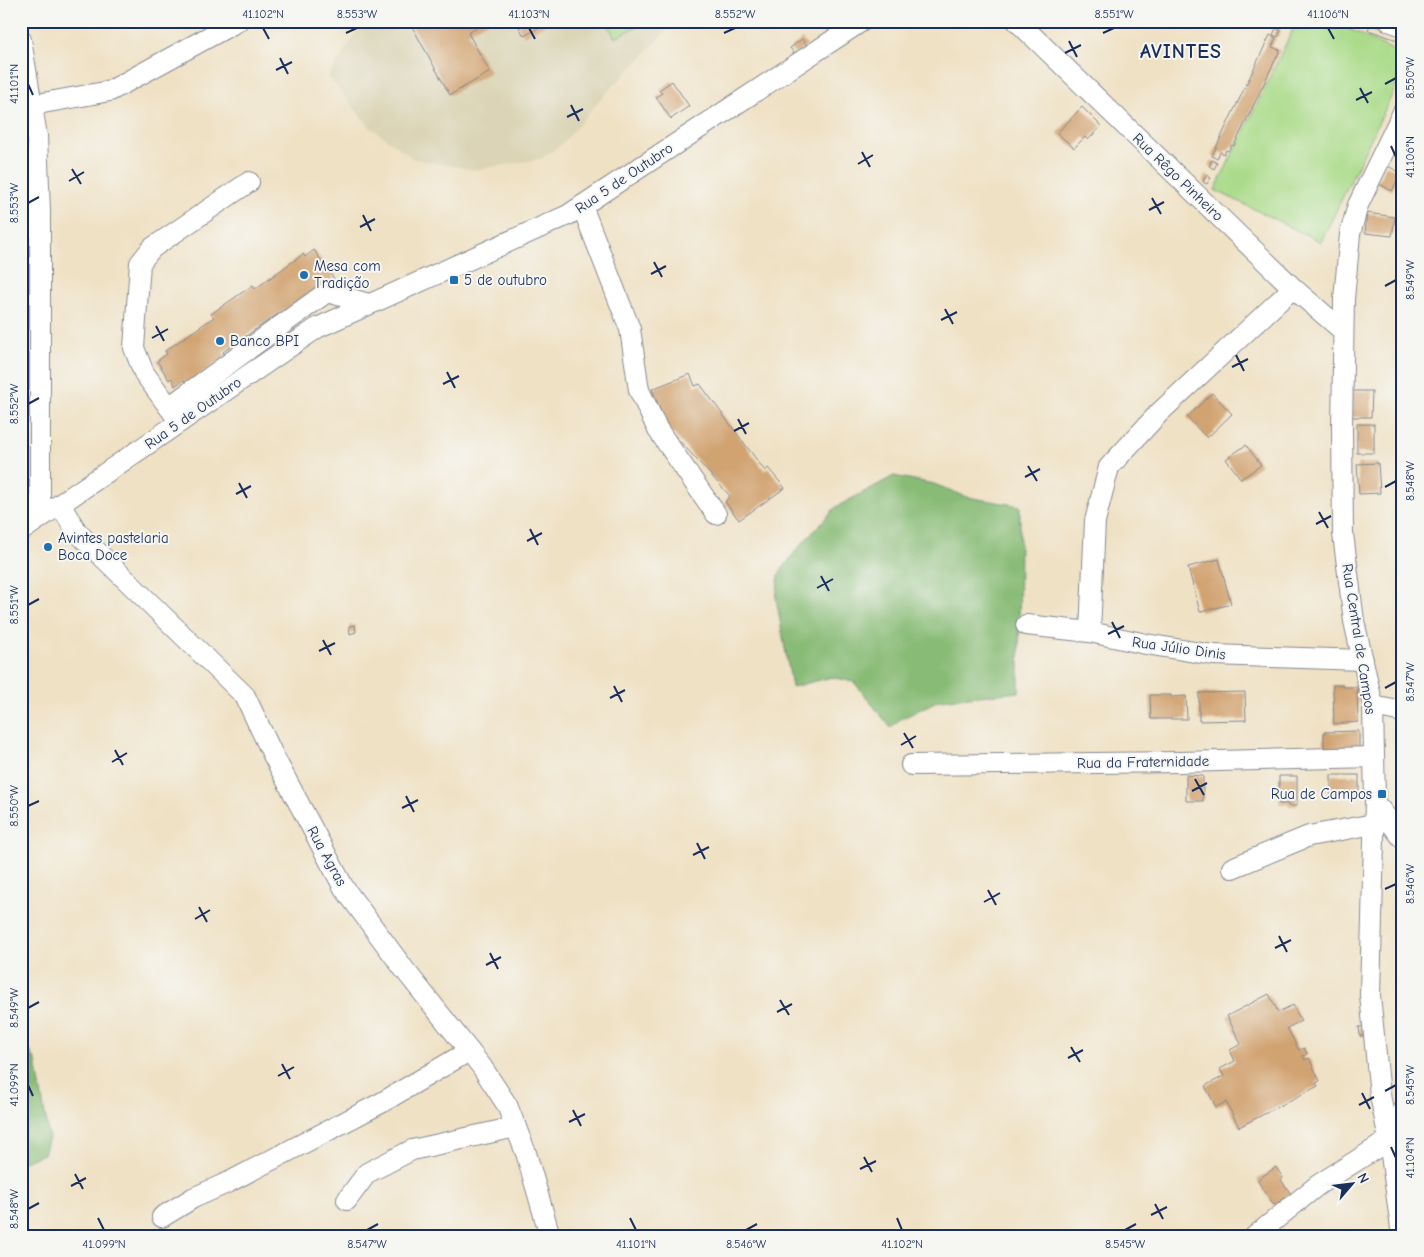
<svg xmlns="http://www.w3.org/2000/svg" width="1424" height="1257" font-family="'Comic Neue',sans-serif">
	<style>
		.built { fill: #dbd4b6 }
		.green { fill: #abdb8a; stroke: #638574 }
		.forest { fill: #88bb76; stroke: #52756a }
		.building { fill: #d1a371 }
		.lines { fill: none; stroke-linecap: round; stroke-linejoin: round }
		.minor-casing { stroke: #858891; stroke-width: 22 }
		.minor { stroke: #fff; stroke-width: 20 }
		.ticks { fill: none; stroke: #1b2f5e; stroke-width: 2 }
		.poi-dot { fill: #1f6fb2; stroke: #f6f6f2; stroke-width: 2 }
		.labels { text-anchor: middle; stroke-width: 4; stroke-linejoin: round; paint-order: stroke }
		.street-label { font-size: 15px; fill: #1b2f5e; stroke: #f6f6f2 }
		.poi-label { font-size: 15px; fill: #1b2f5e; stroke: #f6f6f2; text-anchor: start }
		.district-label { font-size: 20px; font-weight: bold; letter-spacing: 1px; fill: #1b2f5e; stroke: #f6f6f2 }
		.neatline { fill: none; stroke: #1b2f5e; stroke-width: 2 }
		.ticks-label { font-size: 12px; text-anchor: middle; fill: #1b2f5e }
	</style>
	<rect width="100%" height="100%" fill="#f6f6f2"/>
	<filter id="ink" filterUnits="userSpaceOnUse"><feTurbulence type="fractalNoise" baseFrequency=".02" numOctaves="2"/><feDisplacementMap in="SourceGraphic" scale="10" xChannelSelector="R" yChannelSelector="G"/><feConvolveMatrix kernelMatrix="1 2 1 2 8 2 1 2 1" color-interpolation-filters="sRGB"/></filter>
	<filter id="wash" filterUnits="userSpaceOnUse"><feTurbulence type="fractalNoise" baseFrequency=".0096" numOctaves="4" result="noise"/><feDisplacementMap in="SourceGraphic" scale="20" xChannelSelector="R" yChannelSelector="G"/><feGaussianBlur stdDeviation="1.12" result="paint"/><feColorMatrix in="noise" values="0 0 0 0 0 0 0 0 0 0 0 0 0 0 0 0 0 1.4 0 .05"/><feComposite in="paint" operator="in"/></filter>
	<g filter="url(#wash)">
		<rect width="100%" height="100%" fill="#efe1c4"/>
		<polygon class="built" points="360,21 676,21 600,100 561,145 540,159 474,170 414,159 370,127 328,77 362,24"/>
		<g class="green">
			<polygon points="606,21 646,21 615,38"/>
			<polygon points="1297,21 1333,21 1403,55 1403,72 1321,242 1215,190"/>
		</g>
		<g class="forest">
			<polygon points="894,476 934,484 967,497 1020,506 1019,692 939,700 899,720 891,728 854,682 832,677 792,687 776,598 779,574 798,548 836,507"/>
			<polygon points="21,1035 36,1062 49,1138 44,1154 21,1163"/>
		</g>
		<g id="blocks">
			<g class="building">
				<polygon points="409,21 489,21 468,33 490,72 450,95"/>
				<polygon points="516,21 551,21 524,36"/>
				<polygon points="1371,22 1403,33 1403,42 1368,30"/>
				<polygon points="1276,28 1281,30 1278,37 1273,35"/>
				<polygon points="1270,35 1276,38 1272,47 1280,50 1234,146 1232,145 1228,151 1226,150 1224,154 1220,152 1217,159 1212,156"/>
				<polygon points="802,39 807,46 795,54 790,48"/>
				<polygon points="672,81 689,106 671,119 656,97 662,93 659,90"/>
				<polygon points="1082,107 1101,126 1088,140 1085,137 1074,148 1057,133"/>
				<polygon points="1212,160 1217,163 1214,169 1209,166"/>
				<polygon points="1386,165 1401,173 1392,191 1377,183"/>
				<polygon points="1206,175 1211,178 1207,184 1203,182"/>
				<polygon points="1367,213 1395,217 1392,236 1365,233"/>
				<rect x="1401" y="223" width="2" height="16"/>
				<polygon points="314,250 334,279 323,283 288,313 285,309 223,352 226,357 186,384 184,380 175,386 172,378 169,380 157,361 167,354 165,351 214,317 211,314 253,285 255,289 303,254 305,257"/>
				<polygon points="690,374 695,386 700,384 765,471 768,468 785,488 739,520 725,502 730,496 666,426 652,389"/>
				<polygon points="1350,391 1372,391 1371,417 1350,417"/>
				<polygon points="1212,393 1232,414 1207,438 1187,417"/>
				<rect x="1357" y="424" width="17" height="29"/>
				<polygon points="1246,445 1261,465 1241,479 1226,459"/>
				<polygon points="1378,463 1380,493 1359,494 1357,464"/>
				<polygon points="1219,559 1231,604 1200,612 1188,567"/>
				<polygon points="355,625 356,632 350,634 349,626"/>
				<polygon points="1333,685 1342,685 1343,687 1357,687 1358,722 1334,724"/>
				<polygon points="1245,692 1246,720 1199,721 1199,693"/>
				<polygon points="1150,695 1171,695 1171,697 1186,696 1187,719 1151,719"/>
				<polygon points="1359,731 1359,750 1324,750 1324,732"/>
				<polygon points="1186,775 1203,776 1203,801 1186,801"/>
				<rect x="1331" y="775" width="28" height="20"/>
				<polygon points="1279,776 1297,776 1297,806 1288,806 1288,804 1279,804"/>
				<polygon points="1269,994 1278,1012 1293,1005 1301,1021 1287,1028 1299,1050 1304,1048 1307,1054 1303,1056 1305,1060 1309,1058 1320,1081 1316,1083 1318,1086 1239,1127 1226,1102 1216,1107 1205,1086 1224,1076 1220,1069 1235,1061 1230,1050 1241,1044 1227,1016"/>
				<polygon points="1369,1026 1370,1036 1360,1036 1359,1027"/>
				<polygon points="1276,1167 1283,1178 1281,1180 1291,1194 1274,1205 1257,1180"/>
			</g>
		</g>
	</g>
	<g filter="url(#ink)">
		<use href="#blocks" fill-opacity="0" stroke="#858891" stroke-width="1"/>
		<g class="lines">
			<defs>
				<g id="minor">
					<polyline points="1017,21 1293,288 1342,330"/>
					<polyline points="1389,21 1403,26"/>
					<polyline points="21,40 37,136 40,211 40,518"/>
					<polyline points="32,105 110,91 238,21"/>
					<polyline points="582,206 630,329 639,390 658,430 716,514"/>
					<polyline points="169,407 327,292 369,304"/>
					<polyline points="180,422 144,373 134,348 140,263 152,248 249,182"/>
					<polyline points="60,505 78,533 245,696 273,755 344,888 404,969 482,1067 507,1105 526,1153 550,1236"/>
					<polyline points="21,531 317,328 568,215 862,21"/>
					<polyline points="1026,625 1090,632 1146,644 1213,655 1363,660"/>
					<polyline points="1090,632 1095,521 1109,467 1159,413 1293,288"/>
					<polyline points="1373,706 1403,712"/>
					<polyline points="911,765 1181,762 1374,757"/>
					<polyline points="1380,809 1403,839"/>
					<polyline points="1232,868 1309,836 1374,824 1389,819"/>
					<polyline points="347,1200 367,1173 412,1150 516,1127"/>
					<polyline points="162,1217 193,1198 229,1182 381,1103 469,1051"/>
					<polyline points="1255,1236 1318,1185 1389,1140 1403,1111"/>
					<polyline points="1402,1236 1389,1140 1380,1095 1370,995 1375,801 1373,706 1354,621 1343,534 1342,429 1344,299 1350,234 1358,205 1403,112"/>
				</g>
			</defs>
			<use href="#minor" class="minor-casing"/>
			<use href="#minor" class="minor"/>
		</g>
	</g>
	<path class="ticks" d="M263 28 269 39M529 28 535 39M1328 28 1334 39M346 33 357 28M724 33 735 28M1103 33 1114 28M1069 41 1077 57M1065 53 1081 45M280 58 288 74M276 70 292 62M28 84 33 95M1385 84 1396 78M1360 88 1368 103M1356 100 1372 92M571 105 579 121M567 117 583 109M1391 146 1396 157M862 152 870 167M858 164 873 155M72 169 81 184M69 181 84 172M1152 198 1161 214M28 203 39 197M1149 210 1164 202M363 215 371 231M360 227 375 219M654 262 662 277M651 274 666 266M1385 286 1396 280M945 309 953 324M941 320 957 312M156 326 164 341M152 338 168 329M1236 355 1244 371M1232 367 1248 359M447 372 455 388M443 384 459 376M28 404 39 398M738 419 746 434M734 431 749 423M1028 466 1037 481M1025 477 1040 469M239 483 247 498M1385 487 1396 481M236 494 251 486M1319 512 1328 528M1316 524 1331 516M530 529 538 545M527 541 542 533M821 576 829 591M817 588 833 579M28 605 39 599M1112 622 1120 638M1108 634 1124 626M323 640 331 655M319 651 335 643M614 686 622 702M1385 688 1396 682M610 698 625 690M904 733 913 748M901 745 916 736M115 750 123 765M112 762 127 753M1195 779 1204 795M1192 791 1207 783M406 796 414 812M28 806 39 801M402 808 418 800M697 843 705 859M693 855 709 847M1385 889 1396 884M988 890 996 905M984 902 1000 893M199 907 207 922M195 919 210 910M1279 936 1287 952M1275 948 1291 940M490 953 498 969M486 965 501 957M780 1000 789 1015M28 1008 39 1002M777 1012 792 1004M1071 1047 1080 1062M1068 1058 1083 1050M282 1064 290 1079M278 1076 294 1067M28 1085 33 1096M1385 1091 1396 1085M1362 1093 1370 1109M1359 1105 1374 1097M573 1110 581 1126M569 1122 585 1114M1391 1147 1396 1158M864 1157 872 1172M860 1169 876 1161M75 1174 83 1189M71 1186 86 1178M1155 1204 1163 1219M28 1209 39 1203M1151 1215 1167 1207M98 1218 104 1230M630 1218 636 1230M897 1218 902 1230M367 1230 378 1224M746 1230 757 1224M1125 1230 1136 1224"/>
	<g class="poi-dot">
		<circle cx="304" cy="275" r="5"/>
		<rect x="449" y="275" width="10" height="10" rx="2.5"/>
		<circle cx="220" cy="341" r="5"/>
		<circle cx="48" cy="547" r="5"/>
		<rect x="1377" y="789" width="10" height="10" rx="2.5"/>
	</g>
	<g class="labels">
		<g class="street-label">
			<text transform="translate(1178 177) rotate(44)" y="5">Rua Rêgo Pinheiro</text>
			<text transform="translate(624 178) rotate(-34)" y="5">Rua 5 de Outubro</text>
			<text transform="translate(193 413) rotate(-35)" y="5">Rua 5 de Outubro</text>
			<text transform="translate(1359 639) rotate(81)" y="5">Rua Central de Campos</text>
			<text transform="translate(1179 648) rotate(8)" y="5">Rua Júlio Dinis</text>
			<text transform="translate(1143 762) rotate(-1)" y="5">Rua da Fraternidade</text>
			<text transform="translate(327 856) rotate(61)" y="5">Rua Agras</text>
		</g>
		<g class="poi-label">
			<text x="314" y="271">Mesa com<tspan x="314" dy="17">Tradição</tspan></text>
			<text x="464" y="285">5 de outubro</text>
			<text x="230" y="346">Banco BPI</text>
			<text x="58" y="543">Avintes pastelaria<tspan x="58" dy="17">Boca Doce</tspan></text>
			<text x="1372" y="799" text-anchor="end">Rua de Campos</text>
		</g>
		<g class="district-label">
			<text x="1181" y="58">AVINTES</text>
		</g>
	</g>
	<rect width="1424" height="1257" fill="none" stroke="#f6f6f2" stroke-width="55"/>
	<g transform="translate(1352 1184) rotate(62)" stroke="#f6f6f2" stroke-width="4" paint-order="stroke">
	<path d="M0-4L9 19L0 12L-9 19Z" fill="#1b2f5e"/>
	<text y="-8" font-size="14" font-weight="bold" text-anchor="middle" fill="#1b2f5e">N</text>
	</g>
	<rect x="28" y="28" width="1368" height="1202" class="neatline"/>
	<g class="ticks-label">
		<text x="263" y="18">41.102°N</text>
		<text x="357" y="18">8.553°W</text>
		<text x="529" y="18">41.103°N</text>
		<text x="735" y="18">8.552°W</text>
		<text x="1114" y="18">8.551°W</text>
		<text x="1328" y="18">41.106°N</text>
		<text transform="translate(1410 78) rotate(-90)" y="4">8.550°W</text>
		<text transform="translate(14 84) rotate(-90)" y="4">41.101°N</text>
		<text transform="translate(1410 157) rotate(-90)" y="4">41.106°N</text>
		<text transform="translate(14 203) rotate(-90)" y="4">8.553°W</text>
		<text transform="translate(1410 280) rotate(-90)" y="4">8.549°W</text>
		<text transform="translate(14 404) rotate(-90)" y="4">8.552°W</text>
		<text transform="translate(1410 481) rotate(-90)" y="4">8.548°W</text>
		<text transform="translate(14 605) rotate(-90)" y="4">8.551°W</text>
		<text transform="translate(1410 682) rotate(-90)" y="4">8.547°W</text>
		<text transform="translate(14 806) rotate(-90)" y="4">8.550°W</text>
		<text transform="translate(1410 884) rotate(-90)" y="4">8.546°W</text>
		<text transform="translate(14 1008) rotate(-90)" y="4">8.549°W</text>
		<text transform="translate(1410 1085) rotate(-90)" y="4">8.545°W</text>
		<text transform="translate(14 1085) rotate(-90)" y="4">41.099°N</text>
		<text transform="translate(1410 1158) rotate(-90)" y="4">41.104°N</text>
		<text transform="translate(14 1209) rotate(-90)" y="4">8.548°W</text>
		<text x="104" y="1248">41.099°N</text>
		<text x="367" y="1248">8.547°W</text>
		<text x="636" y="1248">41.101°N</text>
		<text x="746" y="1248">8.546°W</text>
		<text x="902" y="1248">41.102°N</text>
		<text x="1125" y="1248">8.545°W</text>
	</g>
</svg>
